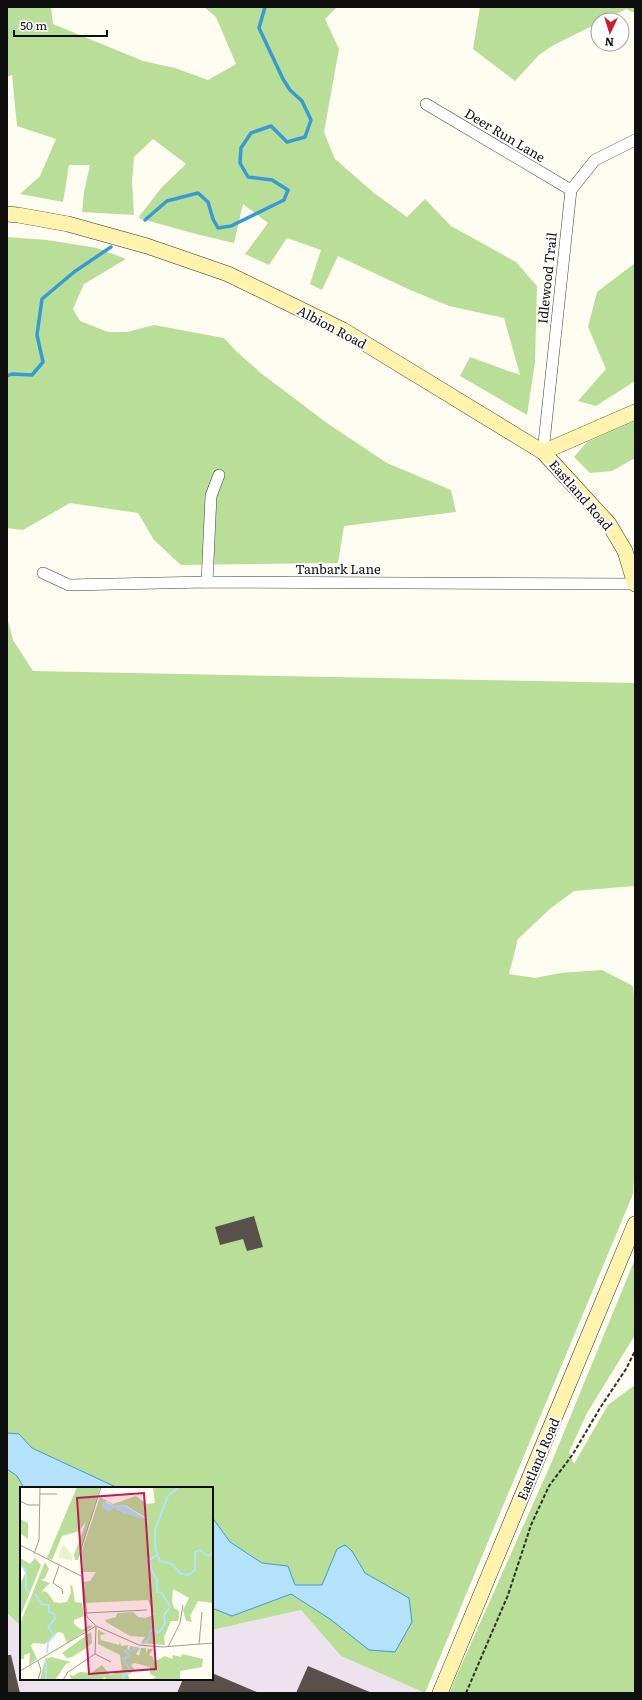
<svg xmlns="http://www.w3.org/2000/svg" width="642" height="1700" font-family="Literata,serif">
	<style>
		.industrial { fill: #ede3ee }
		.forest { fill: #b9de97 }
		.water { fill: #b3e2fa; stroke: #369bd5 }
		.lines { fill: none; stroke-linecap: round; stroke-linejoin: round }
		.stream { stroke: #369bd5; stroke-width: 3.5 }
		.building { fill: #59504b }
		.street-casing { stroke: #424242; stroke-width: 12 }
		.secondary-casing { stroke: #313131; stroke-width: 16 }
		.path { stroke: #313131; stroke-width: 2; stroke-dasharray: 4 2; stroke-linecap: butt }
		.street { stroke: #fff; stroke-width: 11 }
		.secondary { stroke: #fff3ad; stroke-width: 15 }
		.labels { text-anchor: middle; stroke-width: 4; stroke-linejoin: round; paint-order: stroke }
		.street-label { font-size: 13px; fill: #0f0f0f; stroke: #fff }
		.inset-river { fill: none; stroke: #b3e2fa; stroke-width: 2 }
		.inset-road { fill: none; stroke: #9f9d97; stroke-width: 1 }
		.view { fill: #c2185b; fill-opacity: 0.15; stroke: #c2185b; stroke-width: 2 }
		.inset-edge { fill: none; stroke: #0f0f0f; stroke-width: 2 }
	</style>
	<rect width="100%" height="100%" fill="#fffcf2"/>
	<polygon class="industrial" points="301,1610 341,1656 425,1693 7,1693 7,1613 21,1626 21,1679 212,1679 212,1630"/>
	<g class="forest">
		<polygon points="7,7 51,7 53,24 143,61 175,68 208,80 236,64 216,17 204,7 337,7 325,19 339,49 324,132 335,159 374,193 407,217 425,199 451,226 516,262 537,286 535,362 527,415 460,376 470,357 520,375 504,318 449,306 408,289 338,256 322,290 310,284 321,250 287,238 269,265 245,254 268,223 243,204 234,243 196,234 138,218 162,187 186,164 153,139 134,157 132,181 134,215 82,212 84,192 90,165 69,165 63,202 20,194 40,176 56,139 17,126 12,75 7,77"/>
		<polygon points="480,7 635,7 635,13 626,9 605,20 598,20 598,23 552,46 539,55 515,81 473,49"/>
		<polygon points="7,237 47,240 97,248 126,259 84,284 73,309 80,321 108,332 127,332 154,325 224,338 237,352 262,374 327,423 387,463 451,490 456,512 344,526 338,563 181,565 154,540 138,513 70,503 23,530 7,528"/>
		<polygon points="635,263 635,381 596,406 578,401 606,369 588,327 597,292"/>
		<polygon points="635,421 635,458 612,471 590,473 574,457 587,442"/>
		<polygon points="7,617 13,640 33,671 635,683 634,886 574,891 551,908 518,939 509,974 535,978 561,973 602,970 633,986 635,1012 635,1162 633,1194 425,1693 341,1656 301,1610 212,1630 212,1608 233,1616 291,1594 330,1619 409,1598 365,1573 352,1551 337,1549 322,1585 295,1585 288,1566 262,1563 230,1542 212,1517 212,1488 118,1488 32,1448 19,1434 7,1433"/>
		<polygon points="635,1259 635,1335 587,1413 569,1452 574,1464 608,1405 635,1385 635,1693 449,1693 553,1459"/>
		<polygon points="7,1469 17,1476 24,1488 21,1488 21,1626 7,1613"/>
	</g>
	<g class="water">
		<polygon points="7,1433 19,1434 32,1448 118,1488 24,1488 17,1476 7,1469"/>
		<polygon points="212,1517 230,1542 262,1563 288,1566 295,1585 322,1585 337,1549 345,1545 352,1551 365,1573 409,1598 412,1622 395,1652 369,1650 330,1619 291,1594 232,1616 212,1608"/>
	</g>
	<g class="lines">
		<g class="stream">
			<polyline points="145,220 167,201 198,193 208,202 213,219 218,228 231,226 284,200 288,190 272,180 248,177 240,163 241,148 251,133 271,126 287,142 305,137 311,120 302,101 290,90 283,79 259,28 265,7"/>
			<polyline points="7,376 12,374 32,375 43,362 37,335 42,299 74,272 111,247"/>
		</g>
	</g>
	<g class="building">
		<polygon points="254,1216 263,1247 247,1251 243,1239 220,1245 215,1227"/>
		<polygon points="7,1655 11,1655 20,1693 7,1693"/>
		<polygon points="308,1666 372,1693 296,1693"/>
		<polygon points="212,1673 259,1693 177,1693 183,1679 212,1679"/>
	</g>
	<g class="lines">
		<defs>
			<g id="street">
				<polyline points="426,104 571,190"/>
				<polyline points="543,452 571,190 595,160 635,140"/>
				<polyline points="43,573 69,585 207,582 635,584"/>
				<polyline points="207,582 211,496 219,475"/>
			</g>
			<g id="secondary">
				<polyline points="7,214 18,215 68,224 147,246 228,274 343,330 543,452 609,524 625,551 635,584"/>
				<polyline points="543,452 635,412"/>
				<polyline points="440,1693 635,1224"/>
			</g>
		</defs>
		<use href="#street" class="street-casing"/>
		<use href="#secondary" class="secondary-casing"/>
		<polyline class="path" points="466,1693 508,1595 531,1525 549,1486 573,1454 600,1408 626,1369 635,1351"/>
		<use href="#street" class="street"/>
		<use href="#secondary" class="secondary"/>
	</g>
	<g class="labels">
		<g class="street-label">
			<text transform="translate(505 135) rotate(31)" y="5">Deer Run Lane</text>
			<text transform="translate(547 278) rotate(-84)" y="5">Idlewood Trail</text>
			<text transform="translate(332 327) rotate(28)" y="5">Albion Road</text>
			<text transform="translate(581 495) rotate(49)" y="5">Eastland Road</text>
			<text x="338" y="574">Tanbark Lane</text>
			<text transform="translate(538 1459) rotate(-67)" y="5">Eastland Road</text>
		</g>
	</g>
	<g transform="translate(20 1487)">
		<rect width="193" height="193" fill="#fffcf2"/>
		<path d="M57 0H80L58 73H55L54 68 66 35 59 44 42 49 32 73 27 71ZM133 0H193V116L178 114 170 129 172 135 166 134 163 123 169 111 153 102 152 115 154 121 159 124V130L158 134H151L144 150 145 158 121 156 125 150 110 149 86 135 85 133 96 130 97 126 113 125 118 130 125 131 134 128 128 113 65 116 64 95 70 94 76 85H63L62 63 80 10 93 17 116 9 127 17 135 16ZM86 14 94 19 105 18 128 32 103 26 94 20 88 24 82 19ZM0 32 8 36V52L0 46ZM0 71 10 77 15 71 21 78 0 130V97L5 87 4 80 0 78ZM25 75 29 82 25 91 21 93 30 96 22 104 27 105 34 115 40 116 47 115 51 106 50 99 52 98 55 115 62 116 64 129 54 133V137L62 143 69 138 73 139 47 156 43 146 38 145 25 157 13 156 11 159 17 172 9 178 10 166 4 168V172H0V137ZM78 143 86 147 80 148 81 153 99 158 100 155 101 159 109 158 107 161 109 163 110 159 120 161 116 167 119 169 121 161H126V166L128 162H133L129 168 133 170 134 175 145 169 152 172 153 168 161 170 162 167 183 172 182 180 160 184V193H130L136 190 130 187V180L114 176 111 178 115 183 108 188 110 193H86L85 190 80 193H52L49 187 53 189 60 185 71 186 82 178 90 188 102 183 100 168 78 157ZM71 145 72 156 68 160 52 170 47 171 42 166ZM31 170 51 175 46 177 35 193H20L25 172Z" fill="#b9de97" fill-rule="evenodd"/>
		<path d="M43 57 52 68V74L38 70Z" fill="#e6f3cb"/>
		<path d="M83 14 94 19 104 18 129 34 103 26 94 20 89 25 82 20Z" fill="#b3e2fa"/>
		<path class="inset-river" d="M158 0 148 9 135 43V59L140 74 152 77 161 87 168 88 175 83V65L180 63 188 69 193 66M0 77 6 83V101L9 106M15 107 22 117 29 118V125L34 127 35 132 28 140 34 148 28 155 27 166M123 157 129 152 130 144 134 142 138 146 142 142 145 136 144 128 150 120 142 106 137 105V93L131 82 129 73 137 68M26 193V174M104 193 103 188 108 186 109 181 103 172 110 169 105 164 119 161"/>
		<path class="inset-road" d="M81 0 60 65 67 130 76 139 119 158 142 160 193 156M20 7H37M0 14 8 18H19M0 58 61 89M14 67 19 53 20 0M39 79 33 96 42 102 43 107M66 126 127 123M179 157 182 125M148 160 160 136 163 118M75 167 91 175M0 184 76 139M18 193 21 183 18 174M43 193 48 185 75 167 76 140"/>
		<path class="view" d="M124 6 136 182 69 187 57 11Z"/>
		<rect width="193" height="193" class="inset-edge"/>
	</g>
	<rect width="642" height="1700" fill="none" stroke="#0f0f0f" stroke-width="16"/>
	<g transform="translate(610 32) rotate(184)"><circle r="19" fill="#ffffff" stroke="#9f9f9f"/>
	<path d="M0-3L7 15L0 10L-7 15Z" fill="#c81e2c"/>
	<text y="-6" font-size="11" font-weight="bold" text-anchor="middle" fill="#0f0f0f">N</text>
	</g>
	<path d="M14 30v6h93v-6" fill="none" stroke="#0f0f0f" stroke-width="2"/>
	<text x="20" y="30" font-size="12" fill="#0f0f0f" stroke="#ffffff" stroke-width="3" paint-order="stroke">50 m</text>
</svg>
